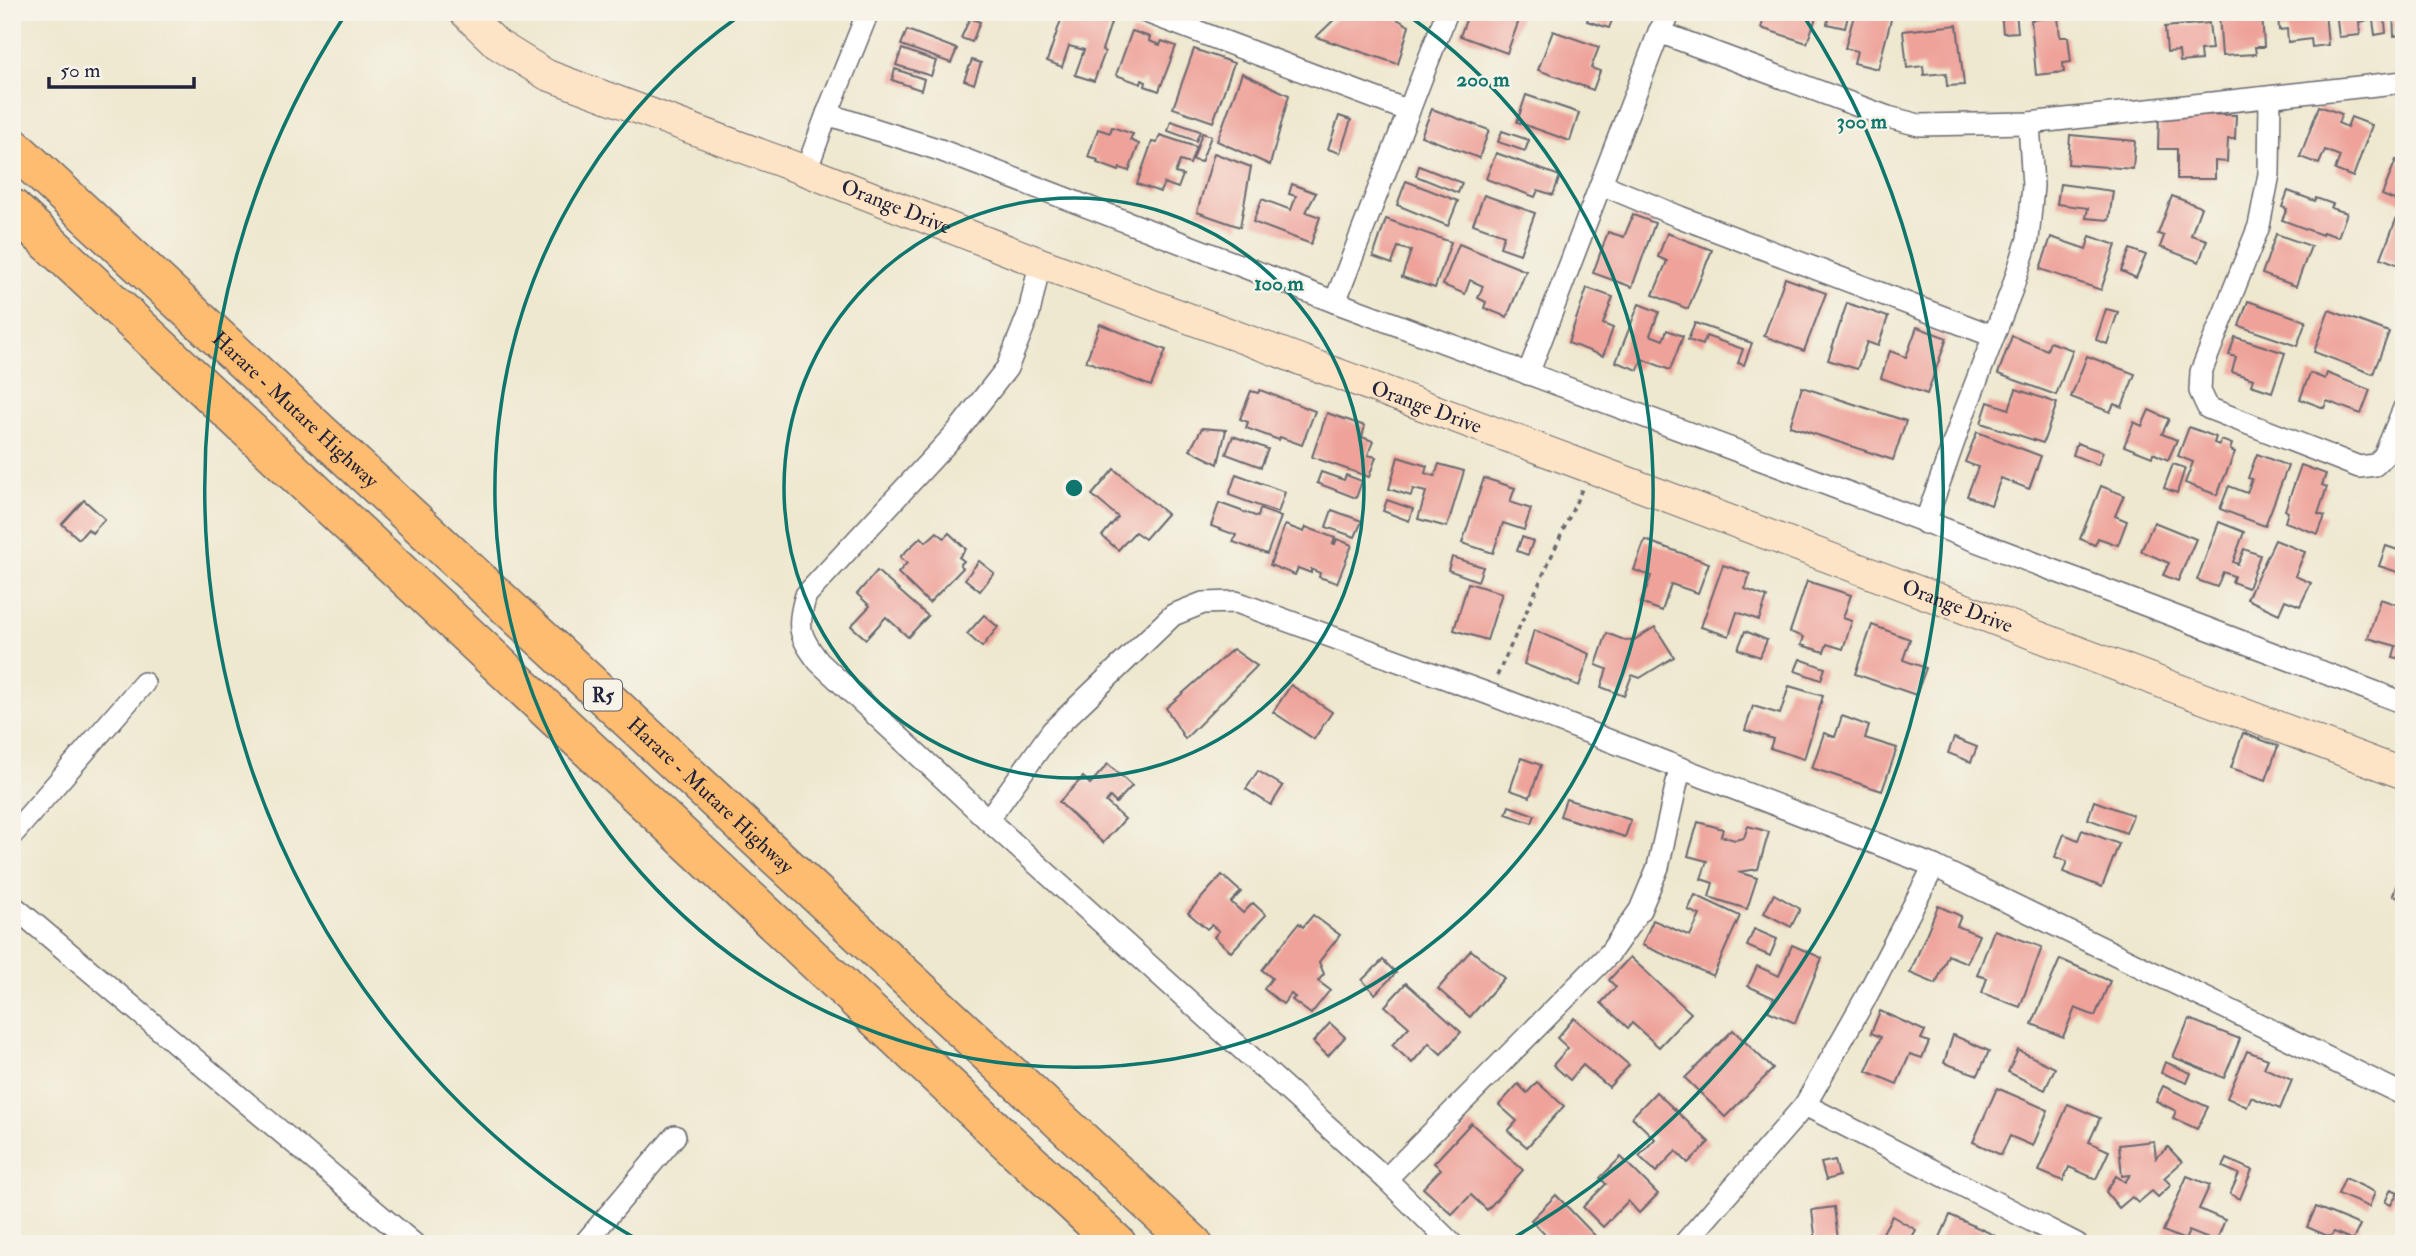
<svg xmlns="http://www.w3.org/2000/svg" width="2416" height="1256" font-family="'IM FELL Double Pica',serif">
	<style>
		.building { fill: #eea29a }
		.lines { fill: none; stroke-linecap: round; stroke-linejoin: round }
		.street-casing { stroke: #69676f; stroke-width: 24 }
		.secondary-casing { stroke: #69676f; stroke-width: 32 }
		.highway-casing { stroke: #69676f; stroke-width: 41 }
		.path { stroke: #69676f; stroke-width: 3.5; stroke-dasharray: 5 5; stroke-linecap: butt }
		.street { stroke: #fff; stroke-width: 21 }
		.secondary { stroke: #fee4c6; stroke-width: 30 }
		.highway { stroke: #fdbc70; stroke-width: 38 }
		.ring { fill: none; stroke: #0f766e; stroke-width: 3.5 }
		.labels { text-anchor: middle; stroke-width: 5; stroke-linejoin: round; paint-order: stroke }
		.shield { fill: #f7f3e8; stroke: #62616f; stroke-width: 2 }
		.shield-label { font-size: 19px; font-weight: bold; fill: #22223b }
		.street-label { font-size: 21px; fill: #22223b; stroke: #f7f3e8 }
		.centre { fill: #0f766e; stroke: #f7f3e8; stroke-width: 3.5 }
		.ring-label { font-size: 21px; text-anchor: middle; font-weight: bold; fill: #0f766e; stroke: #f7f3e8; stroke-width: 5; stroke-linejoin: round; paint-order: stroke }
	</style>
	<rect width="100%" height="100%" fill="#f7f3e8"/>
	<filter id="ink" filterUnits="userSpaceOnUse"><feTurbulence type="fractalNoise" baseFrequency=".0143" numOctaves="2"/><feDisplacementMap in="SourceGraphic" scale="14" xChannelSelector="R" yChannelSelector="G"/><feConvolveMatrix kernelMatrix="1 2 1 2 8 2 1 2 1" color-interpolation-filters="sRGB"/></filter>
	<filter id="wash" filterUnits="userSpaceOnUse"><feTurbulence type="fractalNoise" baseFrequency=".00686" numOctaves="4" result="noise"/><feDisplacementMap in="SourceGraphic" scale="28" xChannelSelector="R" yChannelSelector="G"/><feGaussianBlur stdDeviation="1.57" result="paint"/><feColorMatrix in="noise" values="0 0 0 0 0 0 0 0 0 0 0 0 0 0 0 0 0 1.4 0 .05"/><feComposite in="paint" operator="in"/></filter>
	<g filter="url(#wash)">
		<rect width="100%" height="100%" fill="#eee8cf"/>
		<g id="blocks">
			<g class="building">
				<polygon points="1078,12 1111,23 1102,50 1105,52 1094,81 1075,75 1084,50 1069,46 1062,67 1047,61 1063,14 1070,16 1071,13 1077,15"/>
				<polygon points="1469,12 1522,12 1507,53 1460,36"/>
				<polygon points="1590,12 1606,12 1614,15 1609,28 1587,21"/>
				<polygon points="1766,12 1818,12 1807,43 1761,28"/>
				<polygon points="1830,12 1849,12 1845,28 1827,24"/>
				<polygon points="1855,12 1878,12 1892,16 1878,69 1854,63 1857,51 1845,48"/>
				<polygon points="2001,12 2016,12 2018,32 2003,33"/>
				<polygon points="2262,12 2264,47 2255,47 2256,54 2222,56 2219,14"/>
				<polygon points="2278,12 2325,12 2328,45 2312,47 2311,39 2288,42 2287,29 2279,30"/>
				<polygon points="2336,12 2384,12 2386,33 2375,35 2373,20 2359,22 2360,35 2339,37"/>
				<polygon points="2393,12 2404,12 2404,35 2394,36"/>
				<polygon points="1340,14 1388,14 1409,26 1398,64 1316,37"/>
				<polygon points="2058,17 2060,37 2068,37 2071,62 2063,63 2064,72 2036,75 2031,20"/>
				<polygon points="970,18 980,22 972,42 961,38"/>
				<polygon points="2209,23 2212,49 2200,50 2201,60 2180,62 2179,51 2167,52 2165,27"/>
				<polygon points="1957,25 1964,85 1947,86 1946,73 1924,75 1923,66 1907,68 1903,31"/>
				<polygon points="907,30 957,49 951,63 901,45"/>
				<polygon points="1132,31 1150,37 1149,41 1160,45 1162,41 1176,46 1159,91 1145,86 1146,82 1142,80 1141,84 1116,75"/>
				<polygon points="1553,31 1599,47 1591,68 1600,71 1593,90 1538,70"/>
				<polygon points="902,49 936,61 931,76 896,65"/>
				<polygon points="1194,49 1234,63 1213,122 1173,108"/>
				<polygon points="972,60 981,63 974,84 964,80"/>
				<polygon points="895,69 924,79 921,90 892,80"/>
				<polygon points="1242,73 1289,95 1270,165 1217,141"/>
				<polygon points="1526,95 1579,113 1570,141 1517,122"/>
				<polygon points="2319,106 2342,114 2338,123 2347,127 2351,117 2372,125 2353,177 2335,170 2340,156 2325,150 2319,164 2300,157"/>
				<polygon points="1432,109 1489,130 1479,158 1421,136"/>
				<polygon points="2159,113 2236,115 2235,139 2228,139 2227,162 2215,161 2215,179 2177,179 2177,149 2158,149"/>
				<polygon points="1339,116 1351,120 1340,153 1328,149"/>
				<polygon points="1171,121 1200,131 1196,141 1168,131"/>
				<polygon points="1112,127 1133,134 1130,140 1139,144 1129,171 1120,168 1119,171 1097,163 1098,160 1088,157 1098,129 1110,133"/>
				<polygon points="1502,131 1529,140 1525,151 1498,142"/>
				<polygon points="1202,133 1211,136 1201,162 1193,160"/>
				<polygon points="1160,135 1196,147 1190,164 1180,161 1175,173 1183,175 1178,188 1164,183 1160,192 1137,184 1152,142 1157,143"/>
				<polygon points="2070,135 2135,141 2133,169 2068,164"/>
				<polygon points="1214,153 1251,167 1240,227 1197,212"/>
				<polygon points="1496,153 1560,176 1553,195 1538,190 1535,197 1486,179"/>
				<polygon points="2396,160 2404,164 2404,204 2382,195"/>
				<polygon points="1419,166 1462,183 1458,193 1416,176"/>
				<polygon points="1406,181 1458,201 1448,226 1397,205"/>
				<polygon points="1292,184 1316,193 1306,212 1320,217 1311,244 1253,222 1262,199 1291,210 1296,196 1289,194"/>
				<polygon points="2060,184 2113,191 2109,220 2086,218 2088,208 2057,204"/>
				<polygon points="2288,191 2315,201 2316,198 2333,204 2331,208 2347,213 2338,237 2323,232 2322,235 2282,220 2287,209 2282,207"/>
				<polygon points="1484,195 1535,213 1520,254 1500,247 1504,235 1473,224"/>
				<polygon points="2172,196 2201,207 2191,235 2207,240 2199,262 2160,247 2164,236 2158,234"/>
				<polygon points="2399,212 2404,214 2404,267 2381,258"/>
				<polygon points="1633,215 1655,223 1632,287 1593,273 1608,232 1624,237"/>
				<polygon points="1386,219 1451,242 1435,288 1402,277 1411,251 1398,247 1392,264 1373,257"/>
				<polygon points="1667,233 1712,250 1688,309 1653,295 1667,261 1658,257"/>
				<polygon points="2276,234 2311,246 2296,286 2262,274"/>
				<polygon points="2090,236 2116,245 2101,290 2040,269 2051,237 2086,249"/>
				<polygon points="1459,244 1526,271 1507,317 1484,308 1486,302 1478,298 1483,286 1470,280 1465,294 1443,285"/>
				<polygon points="2130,249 2146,255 2136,278 2121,271"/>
				<polygon points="1785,278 1826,293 1804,351 1764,336"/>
				<polygon points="1587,288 1613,297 1603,324 1613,328 1603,356 1568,343"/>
				<polygon points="2248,301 2306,321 2297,346 2239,326"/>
				<polygon points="1847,303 1888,317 1878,346 1867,342 1857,369 1828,360"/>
				<polygon points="1639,304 1659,312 1650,335 1663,340 1667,330 1683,336 1670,370 1642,359 1638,370 1616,362"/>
				<polygon points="2106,309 2118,312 2107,344 2096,340"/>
				<polygon points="2329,310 2389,332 2373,374 2314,352"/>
				<polygon points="1695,323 1752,343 1744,365 1738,363 1743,349 1706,336 1703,345 1688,340"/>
				<polygon points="1100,324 1166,350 1151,386 1086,361"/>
				<polygon points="1917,327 1947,338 1927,394 1881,378 1890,351 1906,357"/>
				<polygon points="2012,336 2047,350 2050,342 2073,350 2056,395 1998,374"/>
				<polygon points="2235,337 2285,353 2272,392 2251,385 2253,379 2232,372 2236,357 2229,355"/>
				<polygon points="2087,356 2135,374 2122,407 2114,404 2110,412 2071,397"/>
				<polygon points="2310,373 2325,379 2327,373 2370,390 2361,414 2327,401 2324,408 2300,399"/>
				<polygon points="1802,387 1906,421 1893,460 1790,426"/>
				<polygon points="2016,389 2057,403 2043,443 1981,423 1988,402 2009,409"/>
				<polygon points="1260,390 1315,411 1302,445 1280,437 1279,440 1246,428 1248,422 1240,419 1251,391 1258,393"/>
				<polygon points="2149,410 2169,419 2162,434 2177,440 2168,460 2153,453 2152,457 2124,446 2134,422 2142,426"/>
				<polygon points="1327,413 1365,426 1362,437 1373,441 1368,455 1376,457 1369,477 1312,457"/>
				<polygon points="2189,427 2216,437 2214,443 2219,445 2221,440 2232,444 2230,450 2235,452 2217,495 2185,483 2193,462 2178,456"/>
				<polygon points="1202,428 1226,430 1218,464 1190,450"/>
				<polygon points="1977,432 2041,456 2029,489 2001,478 1991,505 1967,496 1978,467 1965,462"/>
				<polygon points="1233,436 1268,449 1261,467 1226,454"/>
				<polygon points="2077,443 2103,452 2098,465 2073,455"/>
				<polygon points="2257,454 2288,466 2265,526 2220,509 2229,486 2247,493 2252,479 2248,478"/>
				<polygon points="1398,457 1427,466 1425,473 1435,476 1439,464 1464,471 1447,527 1418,519 1426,492 1413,489 1411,496 1389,489"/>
				<polygon points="2173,464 2185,468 2177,493 2164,488"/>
				<polygon points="2301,465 2326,474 2322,485 2327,487 2318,514 2325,516 2318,534 2285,522 2288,512 2285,510"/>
				<polygon points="1114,469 1167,514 1145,539 1135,532 1118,550 1102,536 1118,517 1092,495"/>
				<polygon points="1321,472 1344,480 1346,475 1362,481 1356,498 1317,483"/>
				<polygon points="1236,474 1285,492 1278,513 1229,495"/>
				<polygon points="1484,478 1515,488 1510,502 1531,509 1524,530 1503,523 1493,553 1462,543"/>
				<polygon points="2101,486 2124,495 2115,516 2127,521 2118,545 2098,538 2095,545 2080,539"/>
				<polygon points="84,500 105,519 92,533 88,529 79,539 62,524"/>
				<polygon points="1387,500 1413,509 1409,521 1383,511"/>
				<polygon points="1219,503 1258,517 1260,509 1281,517 1267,554 1233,542 1236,535 1211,526"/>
				<polygon points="1332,510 1362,521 1355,537 1326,527"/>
				<polygon points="2154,522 2196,539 2178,581 2163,575 2169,563 2141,551"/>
				<polygon points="2219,522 2244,532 2233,562 2238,564 2244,549 2260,555 2248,588 2232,582 2234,576 2223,572 2217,587 2197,580"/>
				<polygon points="1285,525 1304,532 1306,527 1335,538 1333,544 1335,544 1337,539 1352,545 1337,583 1319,577 1320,573 1311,569 1311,573 1298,568 1295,575 1270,565"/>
				<polygon points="937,532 944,538 949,533 966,549 959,557 964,561 960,565 963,568 929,603 898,573 907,563 900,557 921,537 926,542"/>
				<polygon points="1522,537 1533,541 1528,555 1517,551"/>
				<polygon points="1645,540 1709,563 1698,593 1671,584 1662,611 1641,603 1651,576 1634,570"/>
				<polygon points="2275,540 2305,552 2295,576 2311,583 2300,606 2285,600 2279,614 2247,599"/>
				<polygon points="2386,546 2404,552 2404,574 2379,566"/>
				<polygon points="1452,557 1483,567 1478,581 1448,570"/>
				<polygon points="979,561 994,573 980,591 965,579"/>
				<polygon points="1723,565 1750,574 1745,589 1767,597 1759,620 1737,612 1729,636 1701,627"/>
				<polygon points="877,571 928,616 908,637 886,617 866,639 851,626 870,606 857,594"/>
				<polygon points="1807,581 1851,595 1843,618 1852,621 1843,649 1827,644 1824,652 1801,645 1804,637 1790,632"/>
				<polygon points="1468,583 1502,593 1487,640 1454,630"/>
				<polygon points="2380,599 2401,606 2399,614 2404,616 2404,660 2393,657 2396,646 2368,638"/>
				<polygon points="984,615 998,627 982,647 967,634"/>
				<polygon points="1872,625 1910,639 1903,660 1926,668 1916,695 1855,674"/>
				<polygon points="1655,627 1674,657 1640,678 1632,675 1624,696 1601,687 1607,669 1596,665 1607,633 1624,640 1634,640"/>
				<polygon points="1534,630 1590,654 1579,686 1524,664"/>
				<polygon points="1745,631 1767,640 1760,657 1738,649"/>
				<polygon points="1233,649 1257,666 1185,739 1166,708"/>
				<polygon points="1800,659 1825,668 1821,680 1795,671"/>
				<polygon points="1291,685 1332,712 1314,739 1273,712"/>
				<polygon points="1789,686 1823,696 1804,759 1770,748 1773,739 1745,730 1753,706 1780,714"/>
				<polygon points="1842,716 1869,726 1865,738 1897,748 1882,791 1812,768 1824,733 1835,737"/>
				<polygon points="2243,733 2278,746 2266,780 2231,768"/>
				<polygon points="1954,738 1977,747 1971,762 1948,753"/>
				<polygon points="1521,758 1541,765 1530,797 1510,790"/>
				<polygon points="1108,764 1132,786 1116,803 1110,797 1106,802 1125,819 1103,843 1059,802 1083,777 1090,784"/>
				<polygon points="1258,771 1283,786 1271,805 1246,789"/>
				<polygon points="1566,799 1631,820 1625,837 1560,816"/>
				<polygon points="2094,801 2133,815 2126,833 2088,819"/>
				<polygon points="1509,806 1535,815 1532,823 1506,814"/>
				<polygon points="1698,822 1723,829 1721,836 1735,840 1744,838 1748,826 1769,832 1758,869 1738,872 1757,878 1747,909 1709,897 1713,883 1701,879 1707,861 1688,856"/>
				<polygon points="2082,830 2119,844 2102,887 2063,872 2067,861 2055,857 2064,834 2078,840"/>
				<polygon points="2403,865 2404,865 2404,899 2393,895"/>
				<polygon points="1222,875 1241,892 1231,902 1243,913 1253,903 1266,915 1231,952 1214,937 1219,931 1211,925 1207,929 1188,913"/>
				<polygon points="1774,894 1800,909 1791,927 1764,913"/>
				<polygon points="1695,895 1740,916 1713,976 1642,945 1653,920 1690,936 1700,915 1688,910"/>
				<polygon points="1938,906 1961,916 1957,926 1979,935 1967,963 1948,955 1936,984 1910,973"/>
				<polygon points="1313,915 1340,935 1319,962 1324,974 1318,981 1330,990 1311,1014 1292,1000 1295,997 1291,994 1283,1004 1264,989 1272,978 1262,970 1299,923 1303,927"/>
				<polygon points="1754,929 1777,939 1770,956 1747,946"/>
				<polygon points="1994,930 2042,947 2020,1007 1982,993 1987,978 1977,975"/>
				<polygon points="1792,945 1822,958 1795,1023 1768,1011 1774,998 1748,986 1757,966 1779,976"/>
				<polygon points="1471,950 1504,978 1470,1017 1438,989"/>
				<polygon points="1630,957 1691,1013 1659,1047 1632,1023 1628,1028 1601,1003 1616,987 1609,980"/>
				<polygon points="2060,959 2110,981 2095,1016 2075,1008 2063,1037 2032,1024"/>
				<polygon points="1383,960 1396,973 1375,994 1362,980"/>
				<polygon points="1406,983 1461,1032 1441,1054 1429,1043 1412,1063 1392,1045 1409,1027 1385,1006"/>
				<polygon points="1880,1011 1925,1031 1921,1039 1929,1042 1922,1058 1910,1054 1897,1084 1866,1071 1881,1037 1871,1033"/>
				<polygon points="1574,1018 1629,1065 1609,1087 1583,1065 1570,1080 1553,1065 1568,1048 1557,1038"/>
				<polygon points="2189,1019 2240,1039 2224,1078 2173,1057"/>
				<polygon points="1330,1023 1345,1037 1328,1056 1313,1042"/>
				<polygon points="1733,1030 1773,1069 1725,1117 1685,1078"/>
				<polygon points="1953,1035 1989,1051 1978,1075 1944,1063"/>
				<polygon points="2018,1050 2055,1068 2045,1090 2008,1072"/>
				<polygon points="2247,1051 2268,1059 2264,1068 2292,1080 2280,1109 2251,1097 2247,1107 2227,1098"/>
				<polygon points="2165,1062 2191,1073 2187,1083 2161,1073"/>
				<polygon points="1537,1082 1564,1106 1527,1147 1508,1131 1517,1121 1499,1105 1518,1084 1527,1093"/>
				<polygon points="2163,1086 2208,1107 2197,1129 2173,1118 2176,1111 2156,1101"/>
				<polygon points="1997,1088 2048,1110 2033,1146 2010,1136 2001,1155 1973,1142"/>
				<polygon points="1656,1092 1709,1142 1688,1163 1676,1151 1656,1172 1639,1156 1655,1139 1632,1117"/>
				<polygon points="2068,1104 2100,1118 2089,1142 2109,1151 2096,1179 2069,1167 2063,1181 2039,1171"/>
				<polygon points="1471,1123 1523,1170 1487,1210 1471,1195 1452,1214 1423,1188 1441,1169 1434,1163"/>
				<polygon points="2154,1141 2156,1158 2168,1147 2182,1162 2164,1178 2171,1185 2158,1197 2152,1191 2138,1203 2132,1197 2119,1208 2106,1192 2116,1176 2125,1182 2130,1175 2122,1176 2119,1145"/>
				<polygon points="1621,1157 1658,1194 1639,1213 1628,1201 1603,1227 1583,1207 1606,1184 1600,1178"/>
				<polygon points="2227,1159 2252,1170 2240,1199 2230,1194 2239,1174 2223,1167"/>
				<polygon points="1835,1160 1839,1176 1826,1180 1821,1163"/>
				<polygon points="2187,1176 2210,1185 2199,1209 2225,1220 2216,1242 2189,1231 2185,1240 2163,1231"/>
				<polygon points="2345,1178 2375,1192 2369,1207 2338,1194"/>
				<polygon points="2391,1189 2398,1192 2391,1205 2385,1202"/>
				<polygon points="1556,1195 1603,1244 1554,1244 1531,1220"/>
				<polygon points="1834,1207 1838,1240 1816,1243 1812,1210"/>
				<polygon points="2316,1207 2360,1225 2353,1240 2334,1232 2330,1237 2307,1227"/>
				<polygon points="1950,1215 1994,1235 1990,1244 1937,1244"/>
				<polygon points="1892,1216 1916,1230 1908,1244 1877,1244"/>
			</g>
		</g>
	</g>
	<g filter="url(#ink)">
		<use href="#blocks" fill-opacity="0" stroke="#69676f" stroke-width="2"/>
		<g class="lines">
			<defs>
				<g id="street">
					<polyline points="1146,12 1409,111"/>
					<polyline points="1659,32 1888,117 1919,125 2029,123 2404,82"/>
					<polyline points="2270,97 2269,174 2259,226 2201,372 2200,391 2208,408 2359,467 2375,465 2384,456 2404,408"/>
					<polyline points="827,114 868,12"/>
					<polyline points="806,171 827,114 940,150 1335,302 1786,469 2404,703"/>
					<polyline points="1601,184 1680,217 1993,336"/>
					<path d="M1040 263 1029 313 1007 368 957 432 806 595C796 627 799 636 819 662L988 820 1386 1179 1452 1244"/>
					<polyline points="1335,302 1447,12"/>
					<polyline points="1528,374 1659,32 1671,12"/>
					<polyline points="1925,523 1963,416 2012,289 2028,239 2033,186 2029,123"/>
					<polyline points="988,820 1052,731 1173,615 1203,603 1236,602 1489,694 1934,866 2404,1095"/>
					<polyline points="12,835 144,683"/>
					<polyline points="12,905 414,1244"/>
					<polyline points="1805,1105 2077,1244"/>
					<polyline points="1386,1179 1609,954 1640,910 1658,867 1680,769"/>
					<polyline points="584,1244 675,1136"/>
					<polyline points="1684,1244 1805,1105 1865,999 1934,866"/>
				</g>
				<g id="secondary">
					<path id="s1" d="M464 12 497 44 547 75 806 171 1040 263 1591 468 2404 774"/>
				</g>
				<g id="highway">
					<path id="s2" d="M12 146 1193 1244"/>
					<polyline points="12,208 1117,1244"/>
				</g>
			</defs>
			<use href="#street" class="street-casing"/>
			<use href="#secondary" class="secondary-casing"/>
			<use href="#highway" class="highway-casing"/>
			<polyline class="path" points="1497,676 1582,489"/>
			<use href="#street" class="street"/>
			<use href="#secondary" class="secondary"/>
			<use href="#highway" class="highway"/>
		</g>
	</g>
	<g class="ring">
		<circle cx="1074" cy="488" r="290"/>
		<path d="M1406 14A579 579 0 1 1 742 14"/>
		<path d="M640 1241A869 869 0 0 1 345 15M1803 15A869 869 0 0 1 1508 1241"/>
	</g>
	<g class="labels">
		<rect class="shield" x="584" y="679.5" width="38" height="31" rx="5"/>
		<g class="shield-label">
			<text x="603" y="702">R5</text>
		</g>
		<g class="street-label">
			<text dy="7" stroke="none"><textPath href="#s1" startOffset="478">Orange Drive</textPath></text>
			<text dy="7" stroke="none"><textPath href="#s1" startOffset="1045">Orange Drive</textPath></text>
			<text dy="7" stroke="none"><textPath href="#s2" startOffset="387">Harare - Mutare Highway</textPath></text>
			<text dy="7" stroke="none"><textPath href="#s1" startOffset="1612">Orange Drive</textPath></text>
			<text dy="7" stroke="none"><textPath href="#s2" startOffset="954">Harare - Mutare Highway</textPath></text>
		</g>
	</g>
	<circle cx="1074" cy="488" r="10" class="centre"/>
	<g class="ring-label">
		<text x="1483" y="86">200 m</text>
		<text x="1862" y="128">300 m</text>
		<text x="1279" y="290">100 m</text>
	</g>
	<rect width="2416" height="1256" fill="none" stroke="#f7f3e8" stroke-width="42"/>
	<path d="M49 77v10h145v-10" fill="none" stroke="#22223b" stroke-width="3.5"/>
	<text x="60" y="77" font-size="21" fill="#22223b" stroke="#f7f3e8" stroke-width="5" paint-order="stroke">50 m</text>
</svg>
